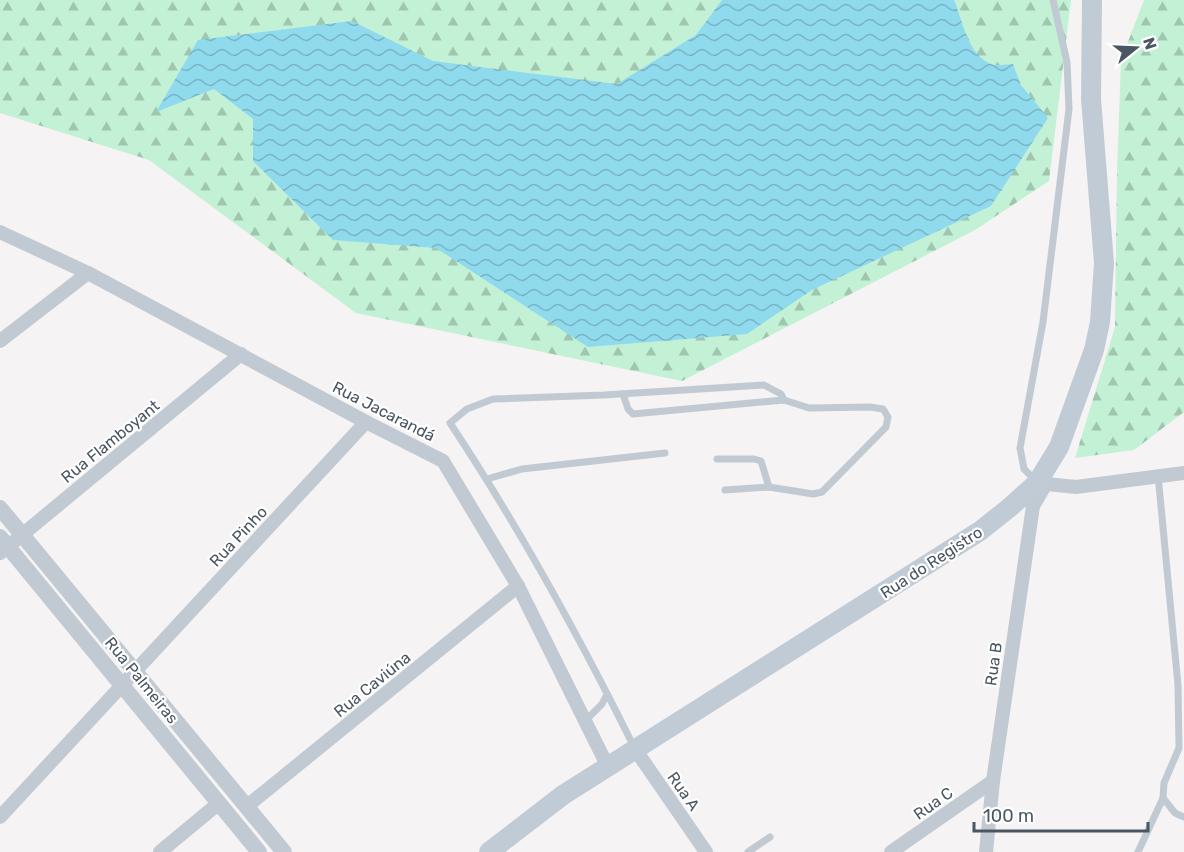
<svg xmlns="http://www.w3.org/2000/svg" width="1184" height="852" font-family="Rubik,sans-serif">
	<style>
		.forest { fill: url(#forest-firs) }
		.water { fill: url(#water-waves) }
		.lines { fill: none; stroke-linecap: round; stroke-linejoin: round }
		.service { stroke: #c1cad2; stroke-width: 7 }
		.minor { stroke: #c1cad2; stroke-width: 14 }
		.tertiary { stroke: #c1cad2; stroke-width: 16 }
		.secondary { stroke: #c1cbd6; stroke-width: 20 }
		.labels { text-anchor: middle; stroke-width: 4.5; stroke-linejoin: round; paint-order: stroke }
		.street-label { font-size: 16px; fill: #4a5661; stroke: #fff }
	</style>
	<defs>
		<pattern id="forest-firs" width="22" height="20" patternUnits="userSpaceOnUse" patternTransform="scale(1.5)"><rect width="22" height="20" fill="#c3f1d5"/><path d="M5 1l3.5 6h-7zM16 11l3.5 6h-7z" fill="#a0c6b0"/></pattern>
		<pattern id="water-waves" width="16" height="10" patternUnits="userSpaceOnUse" patternTransform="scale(1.5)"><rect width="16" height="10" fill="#90daee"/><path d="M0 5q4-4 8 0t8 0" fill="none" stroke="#78b4c4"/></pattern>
	</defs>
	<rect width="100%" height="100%" fill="#f5f3f3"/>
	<g class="forest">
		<polygon points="0,0 1071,0 1049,181 975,230 682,381 356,313 149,160 0,113"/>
		<polygon points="1144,0 1184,0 1184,412 1134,450 1075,458 1115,327 1117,171 1121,60"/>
	</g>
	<path class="water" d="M722 0H954C963 21 968 58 994 65 999 66 1007 64 1013 64L1021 85 1048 118 991 206 812 290 747 334 588 347 436 248 333 240 253 161V119L214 89 156 112 198 40 352 21 433 61 617 84 696 35Z"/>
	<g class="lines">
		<g class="service">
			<polyline points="623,394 628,409 633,414 784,400 809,408 870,407 883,409 888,417 886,427 822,492 813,494 769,487 725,490"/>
			<polyline points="717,459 754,459 761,461 769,487"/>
			<polyline points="1158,475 1178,685 1179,748 1164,783 1163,798 1175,813 1184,817"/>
			<polyline points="487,479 522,469 665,453"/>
			<polyline points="1036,481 1024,469 1020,448 1043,322 1069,109 1067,62 1053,0"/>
			<polyline points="585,721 602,704 607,694"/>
			<path d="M634 747C579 636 519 527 450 423L467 409 493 399 604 395 764 385 781 394 784 400"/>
			<polyline points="748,852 770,837"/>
			<polyline points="1138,852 1163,798"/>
		</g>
		<g class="minor">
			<polyline points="0,232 88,273 366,422 443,461 518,586 608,767"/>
			<polyline points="0,341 88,273"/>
			<polyline points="1037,483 1076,487 1184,473"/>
			<polyline points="0,553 241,354"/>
			<polyline points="635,749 706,852"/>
			<polyline points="246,807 518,586"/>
			<polyline points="0,817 366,422"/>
			<polyline points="160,852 219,803"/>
			<polyline points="891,852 993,781"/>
			<polyline points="986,852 993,781 1033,506 1046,484"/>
		</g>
		<g class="tertiary">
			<polyline points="0,508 284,852"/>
			<polyline points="0,537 259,852"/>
		</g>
		<polyline class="secondary" points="489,852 563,795 980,531 1009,508 1037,483 1059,447 1094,350 1100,322 1104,263 1091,99 1092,0"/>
	</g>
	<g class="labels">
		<g class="street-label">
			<text transform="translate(384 411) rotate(27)" y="6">Rua Jacarandá</text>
			<text transform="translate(110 441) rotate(-39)" y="6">Rua Flamboyant</text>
			<text transform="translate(238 536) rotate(-47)" y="6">Rua Pinho</text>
			<text transform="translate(931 562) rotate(-33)" y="6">Rua do Registro</text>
			<text transform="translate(993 664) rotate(-82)" y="6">Rua B</text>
			<text transform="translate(142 680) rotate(51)" y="6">Rua Palmeiras</text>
			<text transform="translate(372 684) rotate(-39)" y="6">Rua Caviúna</text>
			<text transform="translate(684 791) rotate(55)" y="6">Rua A</text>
			<text transform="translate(933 803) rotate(-35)" y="6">Rua C</text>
		</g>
	</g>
	<g transform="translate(1136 48) rotate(72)" stroke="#ffffff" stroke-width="4.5" paint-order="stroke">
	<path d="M0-4.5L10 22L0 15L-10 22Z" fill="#4a5661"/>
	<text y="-9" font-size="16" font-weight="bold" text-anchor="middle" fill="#4a5661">N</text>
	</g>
	<path d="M974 822v9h174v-9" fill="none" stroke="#4a5661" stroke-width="3"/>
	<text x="983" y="822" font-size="18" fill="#4a5661" stroke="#ffffff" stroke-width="4.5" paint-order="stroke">100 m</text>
</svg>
